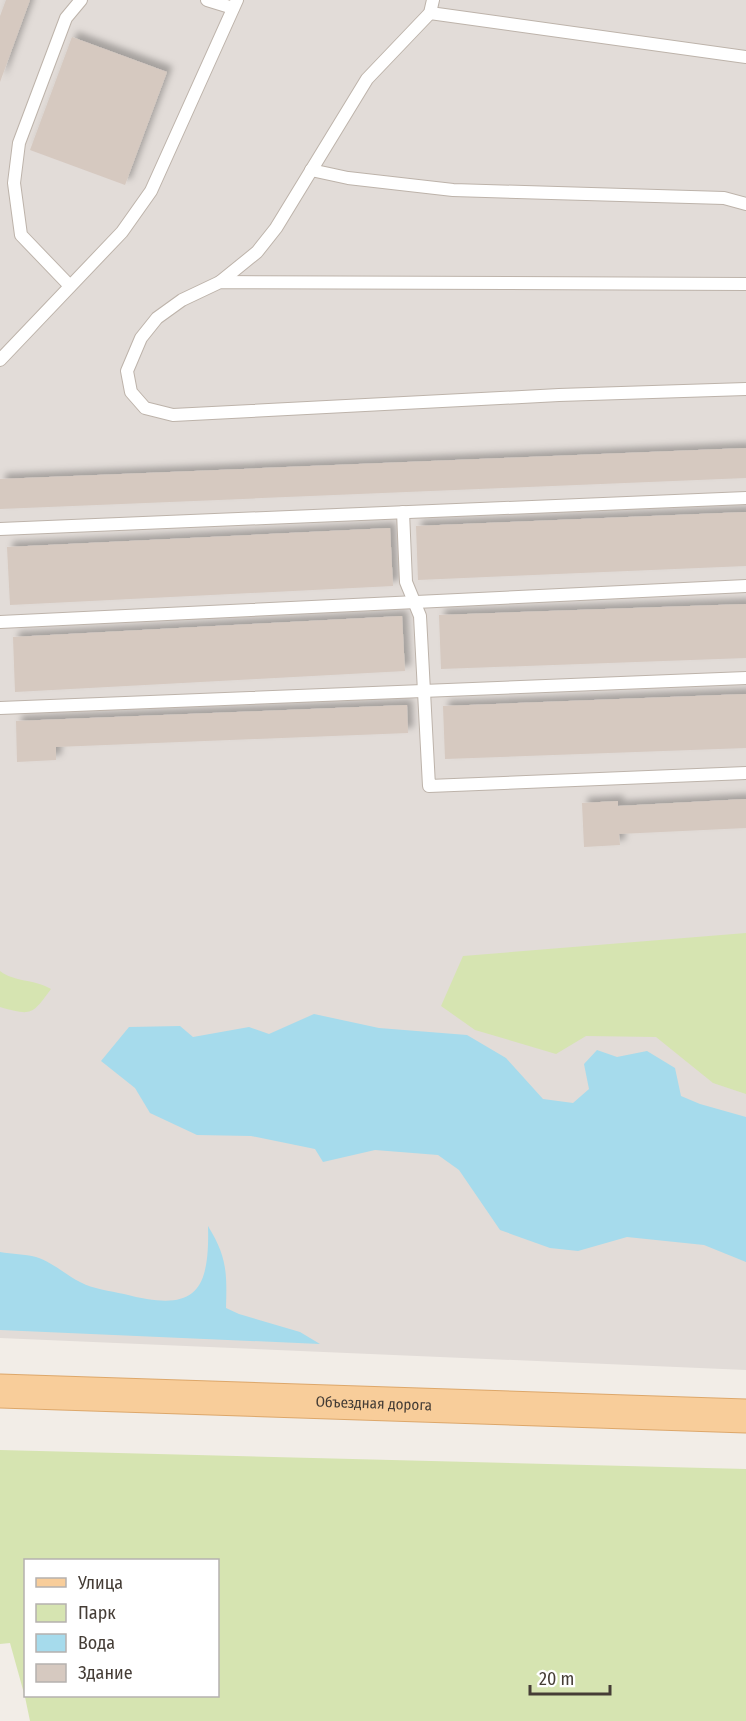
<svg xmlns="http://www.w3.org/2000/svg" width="746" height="1721" font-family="'Fira Sans Condensed',sans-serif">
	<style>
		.industrial { fill: #e2dcd8 }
		.green { fill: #d6e4b1; fill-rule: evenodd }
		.water { fill: #a6dbec }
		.building { fill: #d6c9c0; filter: url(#shadow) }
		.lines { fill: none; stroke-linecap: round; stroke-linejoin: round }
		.lane-casing { stroke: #bdb3aa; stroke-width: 14 }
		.primary-casing { stroke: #dda76a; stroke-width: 35 }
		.lane { stroke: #fff; stroke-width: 12 }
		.primary { stroke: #f8cd9a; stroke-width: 33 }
		.labels { text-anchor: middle; stroke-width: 6; stroke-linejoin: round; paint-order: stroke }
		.street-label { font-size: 15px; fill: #453d36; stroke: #fff }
	</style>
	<defs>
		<filter id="shadow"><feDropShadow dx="5.5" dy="-5.5" stdDeviation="3" flood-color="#0004"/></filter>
	</defs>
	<rect width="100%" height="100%" fill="#f2ede7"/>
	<polygon class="industrial" points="0,0 746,0 746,1370 0,1338"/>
	<g class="green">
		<polygon points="746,933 746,1094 713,1083 656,1037 586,1036 556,1054 475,1030 441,1006 463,956"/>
		<path d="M0 971C14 982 34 979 51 989 32 1015 32 1016 0 1007Z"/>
		<path d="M0 1450 746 1469V1721H30L25 1697 10 1643 0 1644ZM26 1560H218V1696H26Z"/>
	</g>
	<g class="water">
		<polygon points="314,1014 379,1028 467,1035 506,1058 543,1099 573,1103 589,1089 584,1064 597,1050 617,1057 647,1051 675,1068 681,1096 700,1104 746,1117 746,1262 704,1245 627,1237 578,1251 550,1248 500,1230 459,1170 438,1155 375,1150 323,1162 315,1149 251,1136 197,1135 150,1113 135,1088 101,1061 129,1027 180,1026 193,1037 249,1027 269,1034"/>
		<path d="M208 1226C227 1257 227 1272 226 1308L239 1314 300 1332 320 1344 0 1330V1252C12 1254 25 1254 36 1257 52 1262 66 1275 80 1282 93 1289 110 1291 124 1294 193 1312 210 1295 208 1226Z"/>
	</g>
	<g class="building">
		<polygon points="6,0 30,0 0,82 0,16"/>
		<polygon points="72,37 167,72 125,185 30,150"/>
		<polygon points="746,448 746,478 0,509 0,479"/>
		<polygon points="746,512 746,566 418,580 416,526"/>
		<polygon points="390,528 393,586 10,605 7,547"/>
		<polygon points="746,604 746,658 441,669 439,615"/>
		<polygon points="402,616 405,671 15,692 13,637"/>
		<polygon points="746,694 746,748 445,759 443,706"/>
		<polygon points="407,705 408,733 56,747 56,760 17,762 16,721"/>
		<polygon points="746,799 746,828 619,834 620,845 584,847 582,803 618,801 618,806"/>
	</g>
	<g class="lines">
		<defs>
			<g id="lane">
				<polyline points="207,0 233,8"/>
				<polyline points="430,13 746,57"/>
				<polyline points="311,170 348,178 453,190 724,198 746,204"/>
				<polyline points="220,282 257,252 276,228 367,79 430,13 433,0"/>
				<polyline points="746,284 220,282 182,300 157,318 141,338 127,371 131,392 145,408 173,415 559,395 746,389"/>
				<polyline points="70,286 21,235 14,183 19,143 66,18 81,0"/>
				<polyline points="0,360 122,232 151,191 237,0"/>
				<polyline points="403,512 406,582 420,616 429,786 746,773"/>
				<polyline points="0,529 746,498"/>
				<polyline points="0,622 746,586"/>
				<polyline points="0,708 746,678"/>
			</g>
			<g id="primary">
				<path id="s1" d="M0 1391 746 1416"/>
			</g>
		</defs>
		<use href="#lane" class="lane-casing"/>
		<use href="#primary" class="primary-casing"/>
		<use href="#lane" class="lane"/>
		<use href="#primary" class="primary"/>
	</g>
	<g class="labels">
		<g class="street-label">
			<text dy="5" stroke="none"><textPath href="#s1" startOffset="374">Объездная дорога</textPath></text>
		</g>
	</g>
	<rect x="24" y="1559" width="195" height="138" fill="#ffffff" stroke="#b5b1af" stroke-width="1.5"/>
	<rect x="36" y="1578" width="30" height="9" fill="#f8cd9a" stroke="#b5b1af" stroke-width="1.5"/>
	<text x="78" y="1589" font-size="18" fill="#453d36">Улица</text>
	<rect x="36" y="1604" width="30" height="18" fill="#d6e4b1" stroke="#b5b1af" stroke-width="1.5"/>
	<text x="78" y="1619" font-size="18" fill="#453d36">Парк</text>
	<rect x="36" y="1634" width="30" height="18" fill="#a6dbec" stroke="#b5b1af" stroke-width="1.5"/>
	<text x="78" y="1649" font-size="18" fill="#453d36">Вода</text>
	<rect x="36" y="1664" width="30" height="18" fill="#d6c9c0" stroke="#b5b1af" stroke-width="1.5"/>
	<text x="78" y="1679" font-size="18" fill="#453d36">Здание</text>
	<path d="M530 1685v9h80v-9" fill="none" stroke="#453d36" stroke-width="3"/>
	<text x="539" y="1685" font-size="18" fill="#453d36" stroke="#ffffff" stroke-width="4.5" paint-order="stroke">20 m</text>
</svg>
